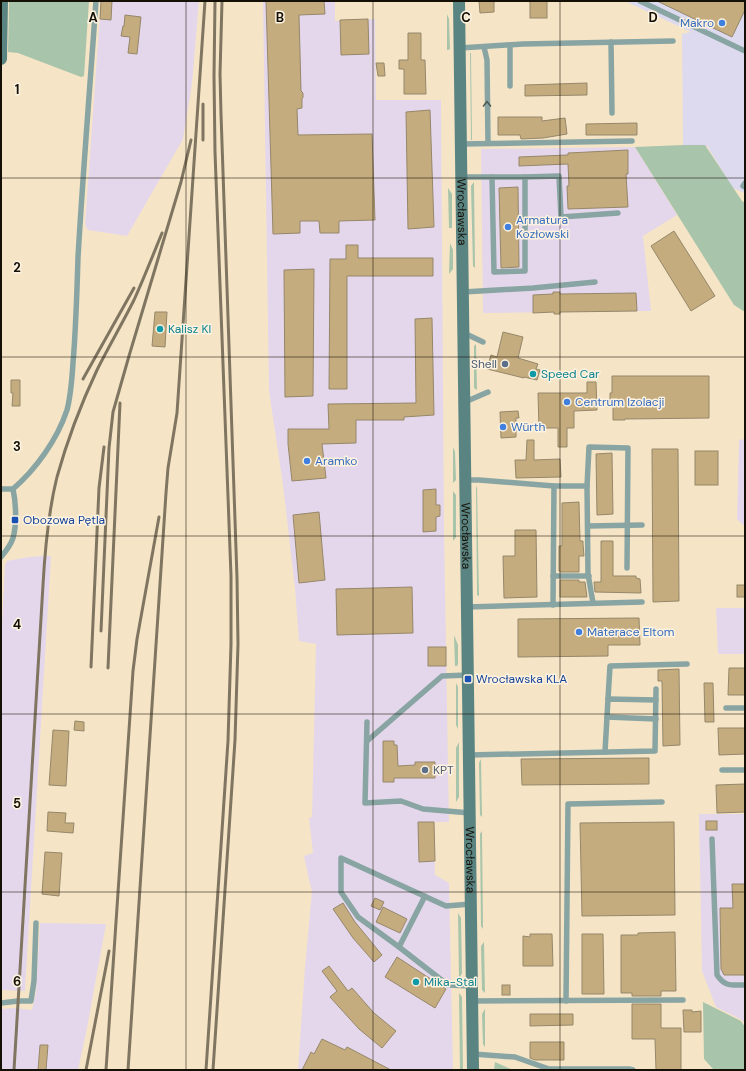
<svg xmlns="http://www.w3.org/2000/svg" width="746" height="1071" font-family="'DM Sans',sans-serif">
	<style>
		.commercial { fill: #dddaf0 }
		.industrial { fill: #e5d7eb }
		.green { fill: #a8c4ab }
		.building { fill: #c5ac7e; stroke: #95876a }
		.lines { fill: none; stroke-linecap: round; stroke-linejoin: round }
		.lane { stroke: #89a5a3; stroke-width: 5.5 }
		.secondary { stroke: #5a8482; stroke-width: 12 }
		.rail { stroke: #7f7561; stroke-width: 3 }
		.oneway { stroke: #4f5a54 }
		.grid { fill: none; stroke: #151006; stroke-width: 1; stroke-opacity: 0.55 }
		.shop-dot { fill: #3f7fe0; stroke: #fdf3e0; stroke-width: 1.5 }
		.culture-dot { fill: #0f9aa8; stroke: #fdf3e0; stroke-width: 1.5 }
		.service-dot { fill: #5c6f8a; stroke: #fdf3e0; stroke-width: 1.5 }
		.transit-dot { fill: #1a4fb4; stroke: #fdf3e0; stroke-width: 1.5 }
		.labels { text-anchor: middle; stroke-width: 3; stroke-linejoin: round; paint-order: stroke }
		.shop-label { font-size: 12px; fill: #366cbe; stroke: #fdf3e0; text-anchor: start }
		.street-label { font-size: 12px; fill: #151006; stroke: #fdf3e0 }
		.culture-label { font-size: 12px; fill: #0d838f; stroke: #fdf3e0; text-anchor: start }
		.service-label { font-size: 12px; fill: #4e5e75; stroke: #fdf3e0; text-anchor: end }
		.transit-label { font-size: 12px; fill: #164399; stroke: #fdf3e0; text-anchor: start }
		.grid-label { font-size: 13px; text-anchor: middle; font-weight: bold; fill: #151006; stroke: #fdf3e0; stroke-width: 3; stroke-linejoin: round; paint-order: stroke }
	</style>
	<rect width="100%" height="100%" fill="#f5e5c6"/>
	<polygon class="commercial" points="625,1 745,1 745,193 733,188 707,146 683,145 682,34 691,32"/>
	<g class="industrial">
		<polygon points="101,1 199,1 192,84 183,139 127,236 88,230 85,225"/>
		<polygon points="263,1 335,1 335,21 375,19 376,100 441,100 444,531 449,822 434,822 435,875 449,883 453,1070 298,1070 305,967 312,891 309,880 304,856 313,853 309,818 312,817 316,644 299,641 295,588 283,485 269,391"/>
		<polygon points="635,147 677,215 643,236 651,311 483,313 481,149"/>
		<polygon points="745,439 745,525 743,525 737,519 739,440"/>
		<polygon points="41,556 51,556 25,991 1,990 1,645 5,565 7,561 29,557"/>
		<polygon points="716,608 745,608 745,654 718,654"/>
		<polygon points="699,814 745,814 745,1025 742,1020 716,1007 702,971"/>
		<polygon points="40,923 106,924 87,1028 78,1070 1,1070 1,1009 16,1008 32,1010 36,993"/>
	</g>
	<g class="green">
		<polygon points="9,1 89,1 84,76 81,77 18,53 8,52"/>
		<polygon points="447,14 449,19 450,49 448,50 447,50"/>
		<polygon points="470,53 471,53 472,140 471,140"/>
		<polygon points="683,145 705,145 742,201 745,203 745,312 734,305 635,147"/>
		<polygon points="474,182 475,268 473,266 471,186"/>
		<polygon points="448,188 452,194 452,228 449,228"/>
		<polygon points="450,243 453,250 453,269 449,274"/>
		<polygon points="476,344 477,390 474,388 474,346"/>
		<polygon points="453,447 455,452 456,480 453,483"/>
		<polygon points="477,486 479,596 477,595 476,488"/>
		<polygon points="453,491 456,495 456,537 453,541"/>
		<polygon points="454,635 458,645 458,664 457,666 455,666"/>
		<polygon points="456,683 458,687 458,729 456,725"/>
		<polygon points="459,742 459,797 456,802 456,748"/>
		<polygon points="481,759 482,817 480,815 479,763"/>
		<polygon points="482,831 483,929 481,926 480,834"/>
		<polygon points="458,913 461,918 462,973 459,979"/>
		<polygon points="484,942 485,993 482,990 481,946"/>
		<polygon points="459,993 462,997 463,1070 460,1070"/>
		<polygon points="703,1002 741,1021 745,1027 745,1070 714,1070 704,1059"/>
		<polygon points="485,1009 485,1047 483,1044 482,1014"/>
		<polygon points="495,1062 513,1070 494,1070"/>
	</g>
	<g class="building">
		<polygon points="101,1 112,1 111,20 100,19"/>
		<polygon points="266,1 324,1 325,14 299,15 301,91 303,93 303,97 302,99 302,108 297,109 298,135 372,134 375,220 339,221 339,233 320,233 319,221 300,221 300,233 273,234"/>
		<polygon points="479,1 494,1 494,12 480,13"/>
		<rect x="530" y="1" width="17" height="17"/>
		<polygon points="657,1 745,1 745,10 732,37"/>
		<polygon points="125,15 141,17 137,54 128,53 130,37 121,36 123,26 124,26"/>
		<polygon points="368,19 369,54 341,55 340,20"/>
		<polygon points="408,33 421,33 421,60 425,60 426,94 404,94 404,69 399,69 399,60 408,60"/>
		<polygon points="376,63 384,63 385,76 378,76"/>
		<polygon points="587,83 587,95 525,96 525,85"/>
		<polygon points="430,110 434,227 408,229 406,112"/>
		<polygon points="498,117 542,117 542,121 565,118 567,134 543,138 521,139 520,135 498,135"/>
		<polygon points="637,123 637,135 586,135 586,124"/>
		<polygon points="628,150 628,174 626,174 628,207 568,209 567,186 569,186 568,164 519,166 519,157 568,155 568,153"/>
		<polygon points="518,187 519,267 501,268 499,188"/>
		<polygon points="674,231 715,296 691,311 651,246"/>
		<polygon points="346,245 358,245 358,258 433,258 433,276 347,276 347,389 329,389 330,259 346,259"/>
		<polygon points="314,269 313,396 285,397 284,270"/>
		<polygon points="553,292 560,292 560,294 636,293 637,311 560,312 560,314 554,314 554,312 533,313 533,295 553,294"/>
		<polygon points="155,312 167,312 165,347 152,346"/>
		<polygon points="432,318 434,415 404,417 404,420 356,420 356,443 322,444 326,478 292,481 288,444 288,429 329,429 328,404 416,403 415,319"/>
		<polygon points="503,332 523,337 518,358 538,364 536,369 540,370 537,380 524,377 524,378 487,369 491,355 497,357"/>
		<polygon points="612,376 709,376 709,418 625,419 625,420 613,420 613,403 610,403 610,393 612,393"/>
		<polygon points="11,380 20,380 20,406 12,406 13,393 11,393"/>
		<polygon points="587,382 596,382 597,410 574,411 574,428 567,428 567,447 558,447 558,428 539,428 538,393 587,393"/>
		<polygon points="518,411 519,418 516,418 516,437 501,438 500,412"/>
		<polygon points="527,440 534,440 534,460 560,459 561,477 516,478 515,460 526,460"/>
		<polygon points="652,449 678,449 679,601 653,602"/>
		<rect x="695" y="451" width="23" height="34"/>
		<polygon points="612,453 613,514 597,515 596,454"/>
		<polygon points="436,489 436,505 440,505 440,516 436,517 436,531 423,532 423,490"/>
		<polygon points="579,502 580,541 583,541 583,544 584,556 579,556 579,572 560,572 560,571 559,571 559,546 562,546 562,503"/>
		<polygon points="319,512 325,580 299,583 293,515"/>
		<polygon points="515,530 536,530 537,597 504,598 503,556 515,556"/>
		<polygon points="601,541 613,541 613,576 636,576 636,578 640,579 641,593 595,592 594,582 601,582"/>
		<polygon points="560,580 579,580 579,582 585,582 587,597 560,597"/>
		<rect x="737" y="585" width="8" height="12"/>
		<polygon points="412,587 413,633 337,635 336,589"/>
		<polygon points="639,618 640,645 608,645 608,656 518,657 518,619"/>
		<rect x="428" y="647" width="18" height="19"/>
		<polygon points="729,668 745,668 745,695 728,695"/>
		<polygon points="679,669 680,745 663,746 662,681 658,681 658,670"/>
		<polygon points="704,683 713,683 714,722 705,722"/>
		<polygon points="75,721 84,722 84,731 74,730"/>
		<polygon points="718,728 745,728 745,754 719,755"/>
		<polygon points="53,730 69,731 66,786 49,785"/>
		<polygon points="383,741 394,741 394,745 397,745 398,766 415,765 415,762 435,762 435,778 394,778 394,782 383,782"/>
		<polygon points="649,758 649,784 522,785 521,759"/>
		<polygon points="745,784 745,812 717,813 716,785"/>
		<polygon points="48,812 66,813 65,823 74,823 73,833 47,831"/>
		<rect x="706" y="821" width="11" height="9"/>
		<polygon points="418,822 434,822 435,861 419,862"/>
		<polygon points="674,822 675,915 582,916 580,823"/>
		<polygon points="45,852 62,853 59,896 42,894"/>
		<polygon points="732,884 745,884 745,975 724,975 721,969 720,908 733,908"/>
		<polygon points="375,898 384,902 380,910 371,906"/>
		<polygon points="343,903 355,922 382,955 374,962 353,938 333,909"/>
		<polygon points="383,907 407,919 400,933 376,922"/>
		<polygon points="675,932 676,991 661,991 661,996 632,996 632,993 621,993 621,935 638,935 638,933"/>
		<polygon points="530,934 552,934 553,966 523,966 523,936 530,937"/>
		<polygon points="582,934 603,934 604,994 582,994"/>
		<polygon points="397,957 446,989 435,1008 385,977"/>
		<polygon points="329,966 348,991 352,988 374,1013 396,1031 382,1048 359,1029 330,997 337,991 322,971"/>
		<rect x="502" y="985" width="8" height="10"/>
		<polygon points="632,1004 661,1004 661,1028 681,1028 681,1070 656,1070 655,1039 632,1039"/>
		<polygon points="683,1010 692,1010 692,1012 701,1011 701,1032 684,1032"/>
		<polygon points="530,1014 573,1014 573,1025 530,1026"/>
		<polygon points="322,1039 345,1050 347,1047 391,1070 302,1070 311,1052 314,1054"/>
		<polygon points="530,1042 564,1042 564,1060 535,1060 530,1058"/>
		<polygon points="40,1045 48,1045 46,1070 38,1070"/>
	</g>
	<g class="lines">
		<g class="lane">
			<polyline points="640,1 745,51"/>
			<polyline points="611,42 612,113"/>
			<polyline points="510,45 510,86"/>
			<polyline points="484,47 487,60 488,143"/>
			<polyline points="460,48 523,44 673,41"/>
			<polyline points="461,144 632,141"/>
			<polyline points="462,177 525,177 559,176 561,217 618,213"/>
			<polyline points="492,177 494,272 525,271 525,177"/>
			<polyline points="745,183 743,186 745,187"/>
			<polyline points="463,292 533,288 595,282"/>
			<polyline points="464,333 483,342"/>
			<polyline points="465,402 488,392"/>
			<polyline points="466,480 479,480 554,486"/>
			<polyline points="587,486 589,447 628,448 627,568"/>
			<path d="M1 489H13C36 469 57 440 67 410 71 395 72 378 73 363 76 327 77 292 78 257 83 172 90 86 96 1"/>
			<polyline points="588,526 642,525"/>
			<path d="M1 557C6 551 11 545 13 538 17 524 16 503 13 489"/>
			<polyline points="553,576 589,576"/>
			<polyline points="553,605 554,486 587,486 588,574 593,603"/>
			<polyline points="467,607 642,602"/>
			<polyline points="608,699 610,666 687,664"/>
			<polyline points="726,708 745,708"/>
			<polyline points="607,717 656,719"/>
			<polyline points="367,722 365,803 401,801 423,809 470,813"/>
			<polyline points="367,741 442,676 468,675"/>
			<polyline points="605,752 608,699 656,700"/>
			<polyline points="469,755 655,751 656,689"/>
			<polyline points="722,770 745,770"/>
			<path d="M712 839 717 975C725 987 731 985 745 985"/>
			<polyline points="425,896 399,947 358,917 341,892 341,858 446,906 471,904"/>
			<polyline points="399,947 448,985 472,986"/>
			<polyline points="472,1001 683,1000"/>
			<polyline points="566,1001 568,804 662,802"/>
			<polyline points="1,1003 18,1001 31,1001 34,981 36,923"/>
			<polyline points="473,1054 515,1057 549,1069 629,1069 633,1070"/>
		</g>
		<g class="secondary">
			<path id="s1" d="M459 1 473 1070"/>
			<polyline points="1,59 2,1"/>
		</g>
		<g class="rail">
			<polyline points="203,140 203,104"/>
			<polyline points="83,379 134,288"/>
			<polyline points="101,631 109,448 113,412 129,356 181,182 191,140"/>
			<polyline points="91,667 99,488 104,447"/>
			<polyline points="108,668 120,403"/>
			<path d="M14 1070 43 585C45 549 48 513 57 477 67 441 81 404 97 370 109 346 122 324 134 300 144 278 153 255 162 233"/>
			<polyline points="86,1070 109,951"/>
			<polyline points="106,1070 133,671 137,639 159,517"/>
			<polyline points="128,1070 166,493 168,468 177,413 205,1"/>
			<polyline points="206,1070 228,741 231,644 231,576 215,152 214,76 215,1"/>
			<polyline points="213,1070 235,740 238,644 237,578 221,114 220,74 222,1"/>
		</g>
	</g>
	<defs><path id="oneway-chevron" d="M-2-3.5L2.5 0L-2 3.5" fill="none" stroke-width="1.6" stroke-linecap="round" stroke-linejoin="round"/></defs>
	<use class="oneway" href="#oneway-chevron" transform="translate(487 104) rotate(-90)"/>
	<path class="grid" d="M186 1V1070M373 1V1070M560 1V1070M1 178H745M1 357H745M1 536H745M1 714H745M1 892H745"/>
	<g class="shop-dot">
		<circle cx="722" cy="23" r="4"/>
		<circle cx="508" cy="227" r="4"/>
		<circle cx="567" cy="402" r="4"/>
		<circle cx="503" cy="427" r="4"/>
		<circle cx="307" cy="461" r="4"/>
		<circle cx="579" cy="632" r="4"/>
	</g>
	<g class="culture-dot">
		<circle cx="160" cy="329" r="4"/>
		<circle cx="533" cy="374" r="4"/>
		<circle cx="416" cy="982" r="4"/>
	</g>
	<g class="service-dot">
		<circle cx="505" cy="364" r="4"/>
		<circle cx="425" cy="770" r="4"/>
	</g>
	<g class="transit-dot">
		<rect x="11" y="516" width="8" height="8" rx="2"/>
		<rect x="464" y="675" width="8" height="8" rx="2"/>
	</g>
	<g class="labels">
		<g class="shop-label">
			<text x="714" y="27" text-anchor="end">Makro</text>
			<text x="516" y="224">Armatura<tspan x="516" dy="14">Kozłowski</tspan></text>
			<text x="575" y="406">Centrum Izolacji</text>
			<text x="511" y="431">Würth</text>
			<text x="315" y="465">Aramko</text>
			<text x="587" y="636">Materace Eltom</text>
		</g>
		<g class="street-label">
			<text dy="4" stroke="none"><textPath href="#s1" startOffset="211">Wrocławska</textPath></text>
			<text dy="4" stroke="none"><textPath href="#s1" startOffset="535">Wrocławska</textPath></text>
			<text dy="4" stroke="none"><textPath href="#s1" startOffset="859">Wrocławska</textPath></text>
		</g>
		<g class="culture-label">
			<text x="168" y="333">Kalisz Kl</text>
			<text x="541" y="378">Speed Car</text>
			<text x="424" y="986">Mika-Stal</text>
		</g>
		<g class="service-label">
			<text x="497" y="368">Shell</text>
			<text x="433" y="774" text-anchor="start">KPT</text>
		</g>
		<g class="transit-label">
			<text x="23" y="524">Obozowa Pętla</text>
			<text x="476" y="683">Wrocławska KLA</text>
		</g>
	</g>
	<g class="grid-label">
		<text x="93" y="22">A</text>
		<text x="280" y="22">B</text>
		<text x="466" y="22">C</text>
		<text x="653" y="22">D</text>
		<text x="17" y="94">1</text>
		<text x="17" y="272">2</text>
		<text x="17" y="451">3</text>
		<text x="17" y="629">4</text>
		<text x="17" y="808">5</text>
		<text x="17" y="986">6</text>
	</g>
	<rect width="746" height="1071" fill="none" stroke="#151006" stroke-width="4"/>
</svg>
